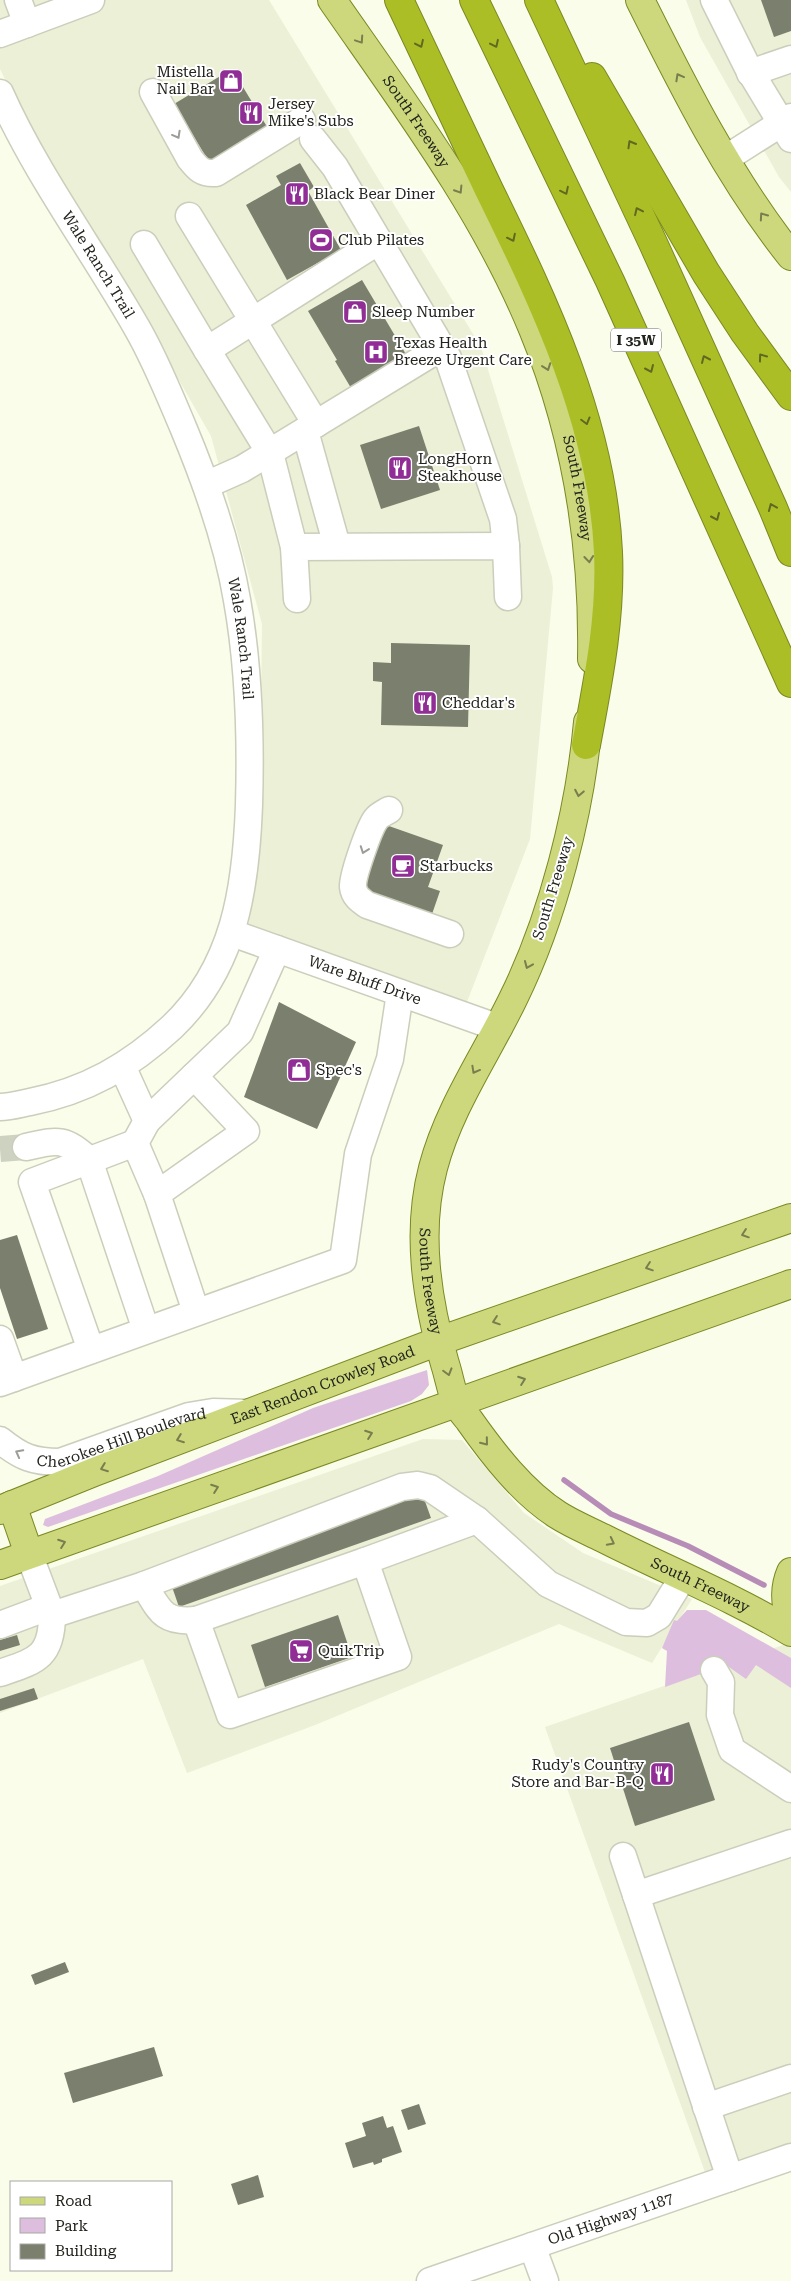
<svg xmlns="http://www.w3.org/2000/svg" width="791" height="2281" font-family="'Roboto Serif',serif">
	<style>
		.built { fill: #ebf0d6 }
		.green { fill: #debedf }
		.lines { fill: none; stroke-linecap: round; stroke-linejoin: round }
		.stream { stroke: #b78db8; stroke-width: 5.5 }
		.building { fill: #7b7f6e }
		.minor-tunnel { stroke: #ced2c1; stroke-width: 26; stroke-dasharray: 26 13; stroke-linecap: butt }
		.minor-casing { stroke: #cacebb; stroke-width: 29 }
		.major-casing { stroke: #7c8823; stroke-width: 30 }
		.highway-casing { stroke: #7c8823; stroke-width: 30 }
		.minor { stroke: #fff; stroke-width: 26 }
		.major { stroke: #cdd87d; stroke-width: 28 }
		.highway { stroke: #acbe26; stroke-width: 28 }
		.oneway { stroke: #787e4d }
		.oneway2 { stroke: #606921 }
		.oneway3 { stroke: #9c9c99 }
		.labels { text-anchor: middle; stroke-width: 4; stroke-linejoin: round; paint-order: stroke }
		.shield { fill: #fff; stroke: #646661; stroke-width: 1 }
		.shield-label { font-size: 14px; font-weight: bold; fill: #22241d }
		.poi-label { font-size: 15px; fill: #22241d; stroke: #fff; text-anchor: start }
		.street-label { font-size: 15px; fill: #22241d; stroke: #fff }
	</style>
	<rect width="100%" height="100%" fill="#f9fdea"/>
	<g class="built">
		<polygon points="0,0 269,0 481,347 552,577 553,588 530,839 465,1007 248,928 260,800 262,624 211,436 144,319 46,163 0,69"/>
		<polygon points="686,0 791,0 791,192 779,177 700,37"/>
		<polygon points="423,1439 462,1440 524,1513 583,1553 692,1599 652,1663 559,1624 315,1725 187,1773 143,1659 0,1713 0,1586"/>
		<polygon points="789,1643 791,1644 791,2145 706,2175 545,1727"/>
	</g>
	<g class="green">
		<polygon points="427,1370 429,1385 422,1394 411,1401 48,1527 43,1525 45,1519 158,1476 313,1408"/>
		<polygon points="687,1610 706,1610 791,1658 791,1688 756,1665 746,1679 726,1665 665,1687 667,1651 662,1648 674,1620 677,1621"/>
	</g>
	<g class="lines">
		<polyline class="stream" points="564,1480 611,1514 688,1546 764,1585"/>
	</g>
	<g class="building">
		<polygon points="761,0 791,0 791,31 774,37"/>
		<polygon points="232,69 269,130 211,165 174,104"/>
		<polygon points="300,163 314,187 308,191 341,250 287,280 246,205 281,185 276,176"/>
		<polygon points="362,280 407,356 351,388 335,361 337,360 308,311"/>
		<polygon points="419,426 440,490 381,509 360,445"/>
		<polygon points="391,643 470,645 468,727 381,725 382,682 373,681 373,662 391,663"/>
		<polygon points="386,825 443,845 428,887 440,891 431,917 362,893"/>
		<polygon points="279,1002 356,1042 317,1129 244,1097"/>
		<polygon points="17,1235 48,1329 17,1339 0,1288 0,1240"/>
		<polygon points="422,1493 431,1518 179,1607 170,1581"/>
		<polygon points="338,1615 352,1657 265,1687 251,1645"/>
		<polygon points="17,1635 20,1645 0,1651 0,1640"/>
		<polygon points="34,1688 38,1699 0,1711 0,1699"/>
		<polygon points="689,1722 715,1800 635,1826 610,1748"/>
		<polygon points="65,1962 69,1972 35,1985 31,1975"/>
		<polygon points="154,2047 163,2076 73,2103 64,2073"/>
		<polygon points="419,2104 426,2124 408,2130 401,2110"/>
		<polygon points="383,2116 387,2128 393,2126 402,2152 382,2159 382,2162 374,2165 373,2162 353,2168 345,2143 366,2136 362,2123"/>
		<polygon points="258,2175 264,2197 238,2205 231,2184"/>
	</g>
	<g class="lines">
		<polyline class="minor-tunnel" points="0,1149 26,1147"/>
		<defs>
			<g id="minor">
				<polyline points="18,0 27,24"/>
				<polyline points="714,0 748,68 791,139"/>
				<polyline points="0,34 91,0"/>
				<polyline points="750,73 791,59"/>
				<path d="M153 92 190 159C198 169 202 174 216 173L302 120"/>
				<path id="s1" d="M0 93C37 176 92 249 137 328 155 359 169 394 183 427 206 482 227 540 237 600 249 667 251 737 249 805 246 888 235 967 172 1027 130 1066 86 1091 30 1102 20 1104 10 1107 0 1107"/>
				<polyline points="313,139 335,167 448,358 503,519 506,546"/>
				<polyline points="725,159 791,117"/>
				<polyline points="189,216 316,424"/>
				<polyline points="144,244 207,350 379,241"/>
				<polyline points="207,350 270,453 294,547"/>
				<polyline points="305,431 337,546"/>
				<polyline points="206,485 242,469 442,347"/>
				<polyline points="297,599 294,547 506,546 508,597"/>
				<path d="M389 810C384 813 379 815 376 819 369 828 352 877 353 887 354 896 360 900 367 905L450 934"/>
				<path id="s2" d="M232 933 499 1028"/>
				<polyline points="122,1066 147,1121 135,1143 157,1194 246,1131 194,1076"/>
				<polyline points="147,1121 240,1032 277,949"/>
				<path d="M26 1147C58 1140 63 1137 89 1160L146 1330"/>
				<polyline points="157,1194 196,1312"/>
				<polyline points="0,1339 14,1378"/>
				<polyline points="91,1350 32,1182 135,1143"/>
				<polyline points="0,1383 343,1260 358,1154 390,1059 400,993"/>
				<path id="s3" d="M0 1440C21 1457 33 1462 60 1462L189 1416 213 1412 249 1413"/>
				<path d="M29 1554 52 1615 144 1585C160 1611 163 1623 196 1620L230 1715 398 1657 365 1561 477 1520 548 1584 626 1622 647 1623 659 1616 683 1577"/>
				<polyline points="144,1585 402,1487 418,1485 430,1488 477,1520"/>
				<polyline points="196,1620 365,1561"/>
				<polyline points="0,1625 48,1607"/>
				<polyline points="714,1670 721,1682 720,1715 732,1750 791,1789"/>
				<path d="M0 1673C35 1661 52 1658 52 1615"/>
				<polyline points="623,1856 730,2178"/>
				<polyline points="636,1895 791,1843"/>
				<polyline points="706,2107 791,2078"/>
				<polyline points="532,2246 545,2281"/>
				<path id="s4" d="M430 2281 791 2157"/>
			</g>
			<g id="major">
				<path id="s5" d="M332 0C405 105 484 210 533 329 576 433 594 547 592 659"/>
				<path d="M640 0C684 88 729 178 791 256"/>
				<path id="s6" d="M588 722C580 812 553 918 513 999 486 1055 449 1107 433 1168 416 1233 427 1301 445 1364 449 1376 451 1390 456 1402 459 1408 465 1415 469 1420 493 1454 523 1493 558 1515 572 1524 589 1531 603 1538 666 1570 731 1596 791 1632"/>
				<polyline points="12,1505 29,1554"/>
				<path id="s7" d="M0 1510 94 1472 439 1341 791 1218"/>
				<polyline points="0,1565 791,1284"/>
				<path d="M791 1572C785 1586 784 1603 791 1617"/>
			</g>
			<g id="highway">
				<path d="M399 0C429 63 459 127 489 190 545 304 602 423 608 552 611 618 598 681 586 745"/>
				<polyline points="474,0 610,281 791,683"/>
				<polyline points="539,0 653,243 773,508 791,552"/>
				<polyline points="592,77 706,273 745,333 791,396"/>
			</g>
		</defs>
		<use href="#minor" class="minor-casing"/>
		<use href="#major" class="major-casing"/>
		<use href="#highway" class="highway-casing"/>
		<use href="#minor" class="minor"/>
		<use href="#major" class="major"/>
		<use href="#highway" class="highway"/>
	</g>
	<defs><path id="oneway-chevron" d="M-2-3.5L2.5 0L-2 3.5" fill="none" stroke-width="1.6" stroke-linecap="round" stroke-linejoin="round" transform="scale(1.25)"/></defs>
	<g class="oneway">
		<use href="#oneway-chevron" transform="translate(360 40) rotate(56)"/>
		<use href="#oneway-chevron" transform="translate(679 77) rotate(-119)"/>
		<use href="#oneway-chevron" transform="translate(459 190) rotate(58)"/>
		<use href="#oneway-chevron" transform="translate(763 216) rotate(-125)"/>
		<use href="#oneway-chevron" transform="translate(547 367) rotate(70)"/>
		<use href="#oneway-chevron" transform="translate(589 559) rotate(84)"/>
		<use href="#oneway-chevron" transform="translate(579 793) rotate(101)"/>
		<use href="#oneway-chevron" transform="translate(528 965) rotate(113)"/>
		<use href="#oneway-chevron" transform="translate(475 1070) rotate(119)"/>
		<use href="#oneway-chevron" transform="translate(745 1234) rotate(161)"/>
		<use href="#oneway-chevron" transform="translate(649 1267) rotate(161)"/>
		<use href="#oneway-chevron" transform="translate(496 1321) rotate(161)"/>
		<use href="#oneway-chevron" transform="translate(448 1372) rotate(74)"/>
		<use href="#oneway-chevron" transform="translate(522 1380) rotate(-20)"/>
		<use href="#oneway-chevron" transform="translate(369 1434) rotate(-20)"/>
		<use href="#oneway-chevron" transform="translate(180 1439) rotate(159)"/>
		<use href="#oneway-chevron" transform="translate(485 1442) rotate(51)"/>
		<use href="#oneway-chevron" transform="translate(104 1468) rotate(159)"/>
		<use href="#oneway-chevron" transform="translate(215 1488) rotate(-20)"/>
		<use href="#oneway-chevron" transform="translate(611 1542) rotate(27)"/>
		<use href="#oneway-chevron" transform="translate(62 1543) rotate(-20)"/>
	</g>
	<g class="oneway2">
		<use href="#oneway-chevron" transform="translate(420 44) rotate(65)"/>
		<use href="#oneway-chevron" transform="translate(495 44) rotate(65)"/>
		<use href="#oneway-chevron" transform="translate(631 144) rotate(-120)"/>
		<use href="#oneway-chevron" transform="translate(565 191) rotate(64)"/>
		<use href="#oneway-chevron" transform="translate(638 211) rotate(-115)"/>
		<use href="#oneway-chevron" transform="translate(512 238) rotate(64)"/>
		<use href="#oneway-chevron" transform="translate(762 357) rotate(-126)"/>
		<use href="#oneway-chevron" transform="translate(705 359) rotate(-114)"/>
		<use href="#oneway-chevron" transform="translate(650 369) rotate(66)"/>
		<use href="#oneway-chevron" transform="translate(586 421) rotate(75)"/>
		<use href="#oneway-chevron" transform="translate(772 507) rotate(-113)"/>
		<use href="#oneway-chevron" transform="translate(716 517) rotate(66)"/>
	</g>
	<g class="oneway3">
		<use href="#oneway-chevron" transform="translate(177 135) rotate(61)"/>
		<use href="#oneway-chevron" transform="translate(364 850) rotate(110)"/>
		<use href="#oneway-chevron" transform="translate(19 1453) rotate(-152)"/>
	</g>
	<defs>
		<symbol id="shop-square" viewBox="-11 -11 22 22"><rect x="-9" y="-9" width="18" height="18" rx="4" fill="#902e96" stroke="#fff"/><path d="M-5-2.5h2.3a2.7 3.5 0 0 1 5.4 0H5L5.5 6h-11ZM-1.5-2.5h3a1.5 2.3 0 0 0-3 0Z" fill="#fff"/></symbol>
		<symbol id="restaurant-square" viewBox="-11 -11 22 22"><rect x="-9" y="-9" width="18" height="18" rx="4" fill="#902e96" stroke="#fff"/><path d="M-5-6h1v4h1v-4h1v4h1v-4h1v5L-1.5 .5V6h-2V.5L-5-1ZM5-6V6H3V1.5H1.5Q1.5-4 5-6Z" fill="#fff"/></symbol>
		<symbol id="stadium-square" viewBox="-11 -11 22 22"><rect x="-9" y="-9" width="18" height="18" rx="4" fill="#902e96" stroke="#fff"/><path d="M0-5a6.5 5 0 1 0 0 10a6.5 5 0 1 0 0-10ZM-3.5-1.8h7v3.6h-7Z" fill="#fff"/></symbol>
		<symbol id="hospital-square" viewBox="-11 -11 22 22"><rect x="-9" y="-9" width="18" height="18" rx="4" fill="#902e96" stroke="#fff"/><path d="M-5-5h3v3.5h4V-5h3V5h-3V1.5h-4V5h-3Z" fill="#fff"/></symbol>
		<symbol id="cafe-square" viewBox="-11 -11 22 22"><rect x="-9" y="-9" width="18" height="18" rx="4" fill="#902e96" stroke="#fff"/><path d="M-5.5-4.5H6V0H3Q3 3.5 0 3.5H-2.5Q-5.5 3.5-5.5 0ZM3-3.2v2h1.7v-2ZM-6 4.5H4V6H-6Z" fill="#fff"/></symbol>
		<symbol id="supermarket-square" viewBox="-11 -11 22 22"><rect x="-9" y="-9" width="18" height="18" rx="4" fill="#902e96" stroke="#fff"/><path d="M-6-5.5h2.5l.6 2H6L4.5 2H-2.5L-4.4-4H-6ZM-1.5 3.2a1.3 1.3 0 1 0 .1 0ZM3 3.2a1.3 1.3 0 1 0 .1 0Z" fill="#fff"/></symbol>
	</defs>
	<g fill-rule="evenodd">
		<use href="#shop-square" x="217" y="67" width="28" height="28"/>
		<use href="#restaurant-square" x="237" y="99" width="28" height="28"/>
		<use href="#restaurant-square" x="283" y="180" width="28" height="28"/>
		<use href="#stadium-square" x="307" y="226" width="28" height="28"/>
		<use href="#shop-square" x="341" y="298" width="28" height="28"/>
		<use href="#hospital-square" x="362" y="338" width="28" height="28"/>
		<use href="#restaurant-square" x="386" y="454" width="28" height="28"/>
		<use href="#restaurant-square" x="411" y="689" width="28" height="28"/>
		<use href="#cafe-square" x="389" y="852" width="28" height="28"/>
		<use href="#shop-square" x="285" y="1056" width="28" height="28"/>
		<use href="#supermarket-square" x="287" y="1637" width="28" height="28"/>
		<use href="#restaurant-square" x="648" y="1760" width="28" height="28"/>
	</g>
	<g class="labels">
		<rect class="shield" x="611" y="328.5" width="50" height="23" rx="4"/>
		<g class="shield-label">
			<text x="636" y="345">I 35W</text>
		</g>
		<g class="poi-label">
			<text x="214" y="77" text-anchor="end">Mistella<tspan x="214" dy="17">Nail Bar</tspan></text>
			<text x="268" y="109">Jersey<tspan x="268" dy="17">Mike's Subs</tspan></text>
			<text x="314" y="199">Black Bear Diner</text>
			<text x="338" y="245">Club Pilates</text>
			<text x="372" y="317">Sleep Number</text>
			<text x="394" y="348">Texas Health<tspan x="394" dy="17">Breeze Urgent Care</tspan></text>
			<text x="418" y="464">LongHorn<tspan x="418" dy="17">Steakhouse</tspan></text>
			<text x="442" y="708">Cheddar's</text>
			<text x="420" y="871">Starbucks</text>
			<text x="316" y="1075">Spec's</text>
			<text x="318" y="1656">QuikTrip</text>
			<text x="644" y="1770" text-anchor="end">Rudy's Country<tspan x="644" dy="17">Store and Bar-B-Q</tspan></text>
		</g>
		<g class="street-label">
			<text dy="5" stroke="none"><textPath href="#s5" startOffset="148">South Freeway</textPath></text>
			<text dy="5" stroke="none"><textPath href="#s1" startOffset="198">Wale Ranch Trail</textPath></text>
			<text dy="5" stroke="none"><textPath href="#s5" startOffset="552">South Freeway</textPath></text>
			<text dy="5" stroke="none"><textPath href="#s1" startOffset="602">Wale Ranch Trail</textPath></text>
			<text transform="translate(553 888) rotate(-73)" y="5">South Freeway</text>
			<text dy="5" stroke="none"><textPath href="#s2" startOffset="141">Ware Bluff Drive</textPath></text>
			<text dy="5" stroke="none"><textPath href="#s6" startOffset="590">South Freeway</textPath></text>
			<text dy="5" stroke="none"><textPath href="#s7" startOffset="346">East Rendon Crowley Road</textPath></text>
			<text dy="5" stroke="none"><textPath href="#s3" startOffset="131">Cherokee Hill Boulevard</textPath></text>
			<text dy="5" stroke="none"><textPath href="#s6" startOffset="1026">South Freeway</textPath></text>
			<text dy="5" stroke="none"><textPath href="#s4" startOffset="191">Old Highway 1187</textPath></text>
		</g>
	</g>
	<rect x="10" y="2181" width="162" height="90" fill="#ffffff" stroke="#a7a7a5"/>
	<rect x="20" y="2197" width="25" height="8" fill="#cdd87d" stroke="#a7a7a5"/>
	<text x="55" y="2206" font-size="15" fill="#22241d">Road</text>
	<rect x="20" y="2218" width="25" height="15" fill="#debedf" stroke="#a7a7a5"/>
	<text x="55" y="2231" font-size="15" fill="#22241d">Park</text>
	<rect x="20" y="2244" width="25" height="15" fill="#7b7f6e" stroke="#a7a7a5"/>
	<text x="55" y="2256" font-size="15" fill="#22241d">Building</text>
</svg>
